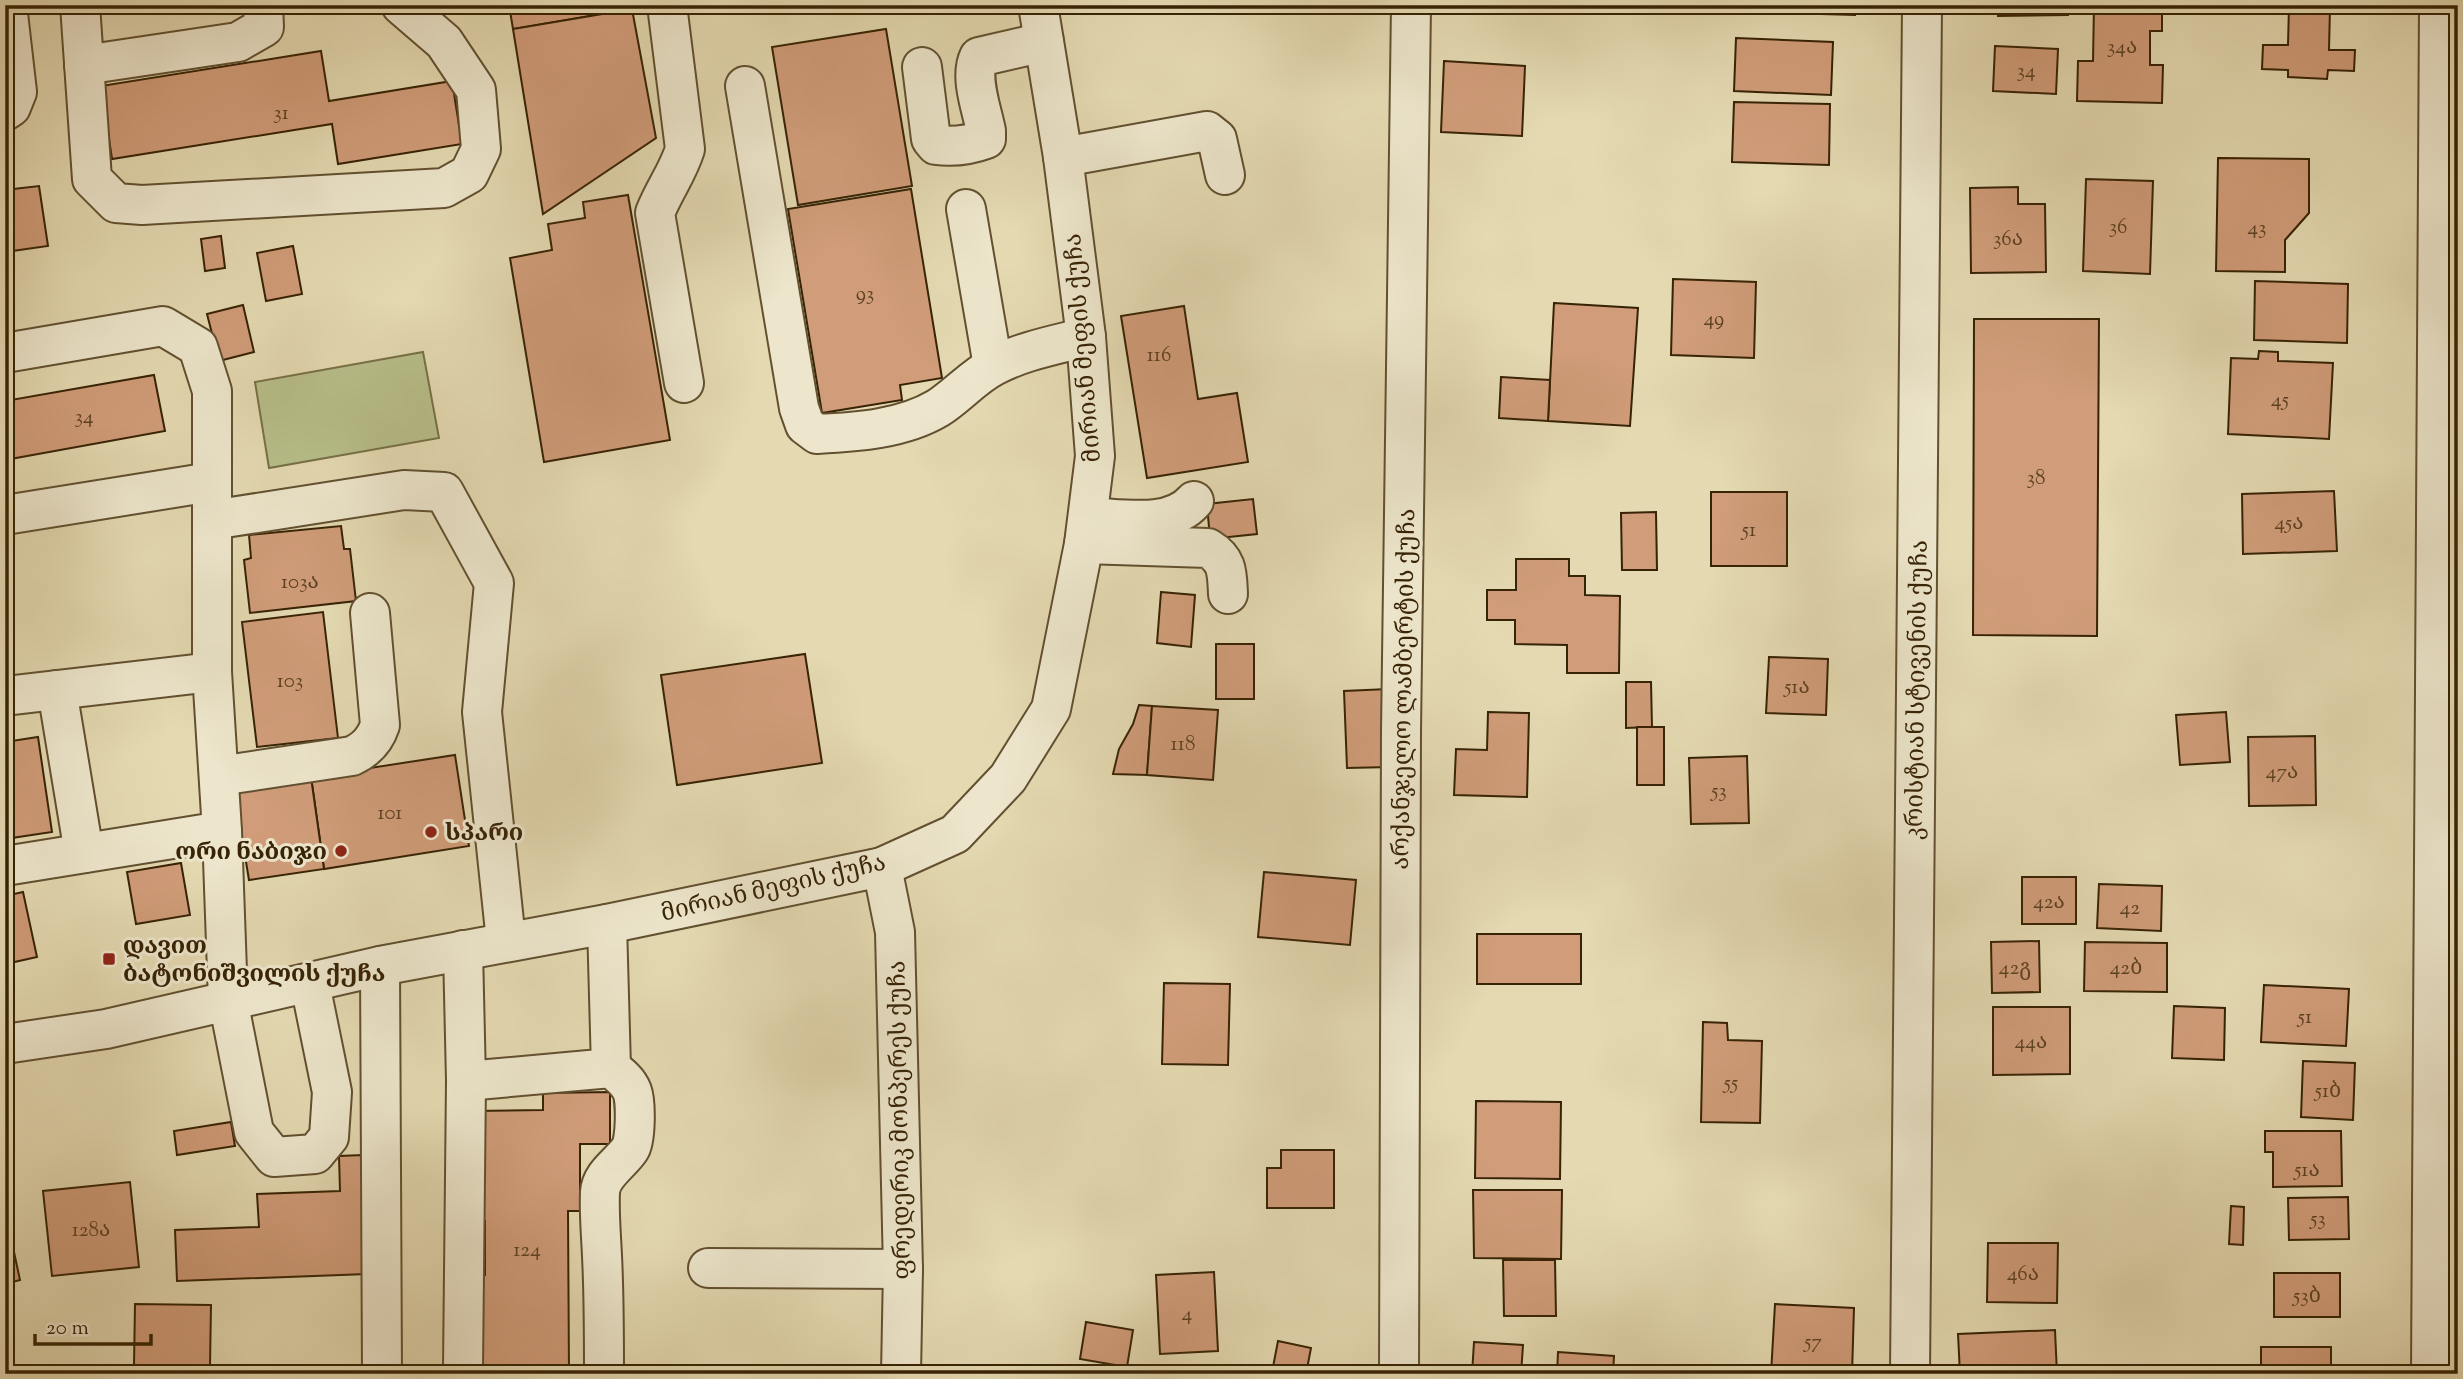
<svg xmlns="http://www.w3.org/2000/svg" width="2463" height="1379" font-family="'Sorts Mill Goudy','Noto Serif Georgian',serif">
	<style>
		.green { fill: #b7be89; stroke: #777047; stroke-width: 2 }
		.building { fill: #d09c79; stroke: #372305; stroke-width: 2 }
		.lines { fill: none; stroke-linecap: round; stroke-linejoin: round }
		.minor-casing { stroke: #625030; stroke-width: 42 }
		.minor { stroke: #ede6cc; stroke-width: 38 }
		.poi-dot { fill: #8f2418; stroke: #ede6cc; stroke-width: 2.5 }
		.labels { text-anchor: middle; stroke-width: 6; stroke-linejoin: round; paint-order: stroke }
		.number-label { font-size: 21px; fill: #5d4122 }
		.street-label { font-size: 24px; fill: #372305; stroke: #ede6cc }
		.poi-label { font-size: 24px; font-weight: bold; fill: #372305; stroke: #ede6cc; text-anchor: start }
	</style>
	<rect width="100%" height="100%" fill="#e4d9b1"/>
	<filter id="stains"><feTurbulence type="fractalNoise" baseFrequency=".00286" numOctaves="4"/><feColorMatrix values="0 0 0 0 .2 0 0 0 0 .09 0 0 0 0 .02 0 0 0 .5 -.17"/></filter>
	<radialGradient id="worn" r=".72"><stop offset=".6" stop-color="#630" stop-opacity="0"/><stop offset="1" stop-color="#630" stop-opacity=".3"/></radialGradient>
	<polygon class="green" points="423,352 439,438 269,468 255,382"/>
	<g class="building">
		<polygon points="509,5 631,5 632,9 513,29"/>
		<polygon points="1785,5 1855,5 1855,15 1785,13"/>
		<polygon points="1998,5 2068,5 2068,15 1998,16"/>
		<polygon points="2094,5 2162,5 2162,31 2150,31 2150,65 2163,65 2162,103 2077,101 2078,61 2093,61"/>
		<polygon points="2289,6 2330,7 2329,50 2355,50 2354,71 2328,70 2327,79 2288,77 2288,70 2262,69 2263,45 2288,45"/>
		<polygon points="632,9 656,138 543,214 513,29"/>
		<polygon points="886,29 912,186 798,205 772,47"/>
		<polygon points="1736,38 1833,42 1831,95 1734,91"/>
		<polygon points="1995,46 2058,49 2056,94 1993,91"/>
		<polygon points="321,51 329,101 452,81 462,144 338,164 332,124 112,159 101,86"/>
		<polygon points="1444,61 1525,66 1522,136 1441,132"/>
		<polygon points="1734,102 1830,104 1829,165 1732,162"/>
		<polygon points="2218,158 2309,159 2309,213 2285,240 2285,272 2216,271"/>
		<polygon points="2086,179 2153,181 2150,274 2083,271"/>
		<polygon points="39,186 48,246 5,252 5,190"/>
		<polygon points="2018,187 2018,204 2045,204 2046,272 1971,273 1970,188"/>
		<polygon points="911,189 942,378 900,385 902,400 822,413 788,209"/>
		<polygon points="628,195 670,440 544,462 510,258 552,250 548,224 585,218 583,202"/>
		<polygon points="2457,214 2458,291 2456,291"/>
		<polygon points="221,236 225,268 205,271 201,239"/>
		<polygon points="293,246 302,294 266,301 257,253"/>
		<polygon points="1673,279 1756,282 1754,358 1671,355"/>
		<polygon points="2255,281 2348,284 2347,343 2254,340"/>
		<polygon points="1554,303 1638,308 1630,426 1548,421"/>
		<polygon points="243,305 254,352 219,361 207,314"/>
		<polygon points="1184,306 1198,399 1237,393 1248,462 1147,478 1121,316"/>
		<polygon points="1974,319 2099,319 2097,636 1973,635"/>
		<polygon points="2259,351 2278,352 2278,361 2333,363 2329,439 2228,434 2231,358 2258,359"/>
		<polygon points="154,375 165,431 5,460 5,401"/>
		<polygon points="1501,377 1550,380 1548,421 1499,418"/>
		<polygon points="2334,491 2337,551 2243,554 2242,494"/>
		<rect x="1711" y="492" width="76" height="74"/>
		<polygon points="1253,499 1257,534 1210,539 1207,504"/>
		<polygon points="1656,512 1657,570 1622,570 1621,513"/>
		<polygon points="341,526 344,549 350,549 356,601 250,613 244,560 251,558 249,535"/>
		<polygon points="1516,559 1569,559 1569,576 1585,576 1585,595 1620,596 1619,673 1567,673 1567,645 1515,644 1515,620 1487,620 1487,590 1516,590"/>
		<polygon points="1161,592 1195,595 1191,647 1157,643"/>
		<polygon points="323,612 338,738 257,747 242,622"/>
		<rect x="1216" y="644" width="38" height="55"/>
		<polygon points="805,654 822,763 677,785 661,675"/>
		<polygon points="1769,657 1828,659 1826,715 1766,713"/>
		<polygon points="1626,682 1651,682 1652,727 1626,728"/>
		<polygon points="1388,689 1391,767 1347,768 1344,691"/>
		<polygon points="1139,705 1152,706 1147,775 1113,774 1119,749 1133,724"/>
		<polygon points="1152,706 1218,710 1213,780 1147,775"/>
		<polygon points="1488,712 1529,713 1527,797 1454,795 1456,749 1487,750"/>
		<polygon points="2226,712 2230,762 2180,765 2176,715"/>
		<rect x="1637" y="727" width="27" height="58"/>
		<polygon points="2315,736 2316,805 2249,806 2248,737"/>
		<polygon points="38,737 52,832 5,839 5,742"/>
		<polygon points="455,755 469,846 324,869 311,777"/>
		<polygon points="1747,756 1749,823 1691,824 1689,758"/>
		<polygon points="311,777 324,869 249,880 234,789"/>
		<polygon points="181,863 190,915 136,924 127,872"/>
		<polygon points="1264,872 1356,880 1350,945 1258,937"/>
		<rect x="2022" y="877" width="54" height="47"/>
		<polygon points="2099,884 2162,886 2161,931 2097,928"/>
		<polygon points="23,892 37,957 10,963 5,939 5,896"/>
		<rect x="1477" y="934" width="104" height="50"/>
		<polygon points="2039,941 2040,992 1992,993 1991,942"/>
		<polygon points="2085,942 2167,943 2167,992 2084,991"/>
		<polygon points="1164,983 1230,984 1228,1065 1162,1064"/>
		<polygon points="2264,985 2349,989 2346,1046 2261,1042"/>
		<polygon points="2174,1006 2225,1008 2224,1060 2172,1058"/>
		<polygon points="1993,1007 2070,1007 2070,1074 1993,1075"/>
		<polygon points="1703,1022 1727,1023 1728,1040 1762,1041 1760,1123 1701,1122"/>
		<polygon points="2303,1061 2355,1063 2353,1120 2301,1117"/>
		<polygon points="610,1092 610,1144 580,1144 580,1211 568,1211 569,1374 476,1374 474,1275 485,1275 485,1221 473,1222 472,1111 543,1110 543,1093"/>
		<polygon points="1476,1101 1561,1102 1560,1179 1475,1178"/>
		<polygon points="231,1122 235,1146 177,1155 174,1131"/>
		<polygon points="2265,1131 2341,1131 2342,1186 2273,1187 2273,1152 2265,1152"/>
		<polygon points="1281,1150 1334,1150 1334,1208 1267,1208 1267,1168 1281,1168"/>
		<polygon points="363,1155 367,1274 177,1281 175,1230 259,1227 257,1194 340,1191 339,1156"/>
		<polygon points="130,1182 139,1267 52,1276 43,1191"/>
		<polygon points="1473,1190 1562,1190 1561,1259 1474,1258"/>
		<polygon points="2348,1197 2349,1239 2289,1240 2288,1198"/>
		<polygon points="2231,1206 2244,1207 2243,1245 2229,1244"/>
		<polygon points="8,1224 20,1280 5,1284 5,1225"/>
		<polygon points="1988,1243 2058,1243 2057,1303 1987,1302"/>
		<polygon points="1503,1260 1555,1260 1556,1316 1504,1316"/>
		<polygon points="1214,1272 1218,1351 1160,1354 1156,1275"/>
		<rect x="2274" y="1273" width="66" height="44"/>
		<polygon points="135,1304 211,1305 210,1366 134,1365"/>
		<polygon points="1775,1304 1854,1308 1852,1374 1771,1374"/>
		<polygon points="1086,1322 1133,1330 1127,1367 1080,1359"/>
		<polygon points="2055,1330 2057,1374 1960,1374 1958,1334"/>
		<polygon points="1278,1341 1311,1348 1306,1374 1273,1367"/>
		<polygon points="1474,1342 1523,1345 1521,1374 1472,1374"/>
		<rect x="2261" y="1347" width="70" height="27"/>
		<polygon points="1558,1352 1614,1356 1613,1374 1557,1374"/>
	</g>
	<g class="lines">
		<defs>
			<g id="minor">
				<polyline points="80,5 92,179 116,203 142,205 444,188 469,174 481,149 476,90 444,42 401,5"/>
				<path d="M667 5 685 149C678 172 664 190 655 213L684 383"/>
				<polyline points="84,65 238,42 264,27 263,5"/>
				<path d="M922 67 931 139 936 145C952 147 970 145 986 139V131C982 110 969 77 979 57L1044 42"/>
				<path d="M745 86 799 408 805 425 817 434C857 432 903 429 938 408 957 396 973 377 994 366 1022 351 1055 345 1086 337"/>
				<polyline points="5,111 11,107 17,92 7,5"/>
				<polyline points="1063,157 1207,131 1217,139 1225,175"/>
				<polyline points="966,209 993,366"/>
				<polyline points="5,353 163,326 198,347 212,391 212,672 222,831 228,1000 254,1132 274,1157 315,1154 329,1137 332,1092 310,984"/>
				<polyline points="5,515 211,482"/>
				<path d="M1088 517C1121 518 1170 529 1194 501"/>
				<polyline points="212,520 404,490 444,492 494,583 482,712 506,941"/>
				<path d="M1084 544 1208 548C1228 560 1227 573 1228 594"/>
				<polyline points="57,690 84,853"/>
				<polyline points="5,696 212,672"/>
				<path d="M219 776 352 756C367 749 375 740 380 725L370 613"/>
				<polyline points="5,866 222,831"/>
				<polyline points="882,867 895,932 903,1269 901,1374"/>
				<polyline points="380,966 382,1374"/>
				<polyline points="5,1044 106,1029 380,966 607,924 882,867 955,834 1008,778 1051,709 1084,544 1095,456 1086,337 1063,157 1038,5"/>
				<polyline points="466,1081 611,1068 607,924"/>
				<polyline points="708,1268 903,1269"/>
				<polyline points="463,1368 466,1081 463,950"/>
				<path d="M604 1374C604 1335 604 1295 602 1256 601 1234 599 1213 600 1192 601 1174 621 1163 630 1149 636 1140 636 1101 632 1091 628 1081 620 1075 611 1068"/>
				<polyline points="1399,1374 1401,731 1411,5"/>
				<polyline points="1910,1374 1922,5"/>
				<polyline points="2431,1374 2439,5"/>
			</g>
		</defs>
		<use href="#minor" class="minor-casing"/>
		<use href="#minor" class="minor"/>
	</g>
	<g class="poi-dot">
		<circle cx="431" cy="832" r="7"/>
		<circle cx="341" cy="851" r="7"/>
		<rect x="102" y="952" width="14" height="14" rx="3.5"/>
	</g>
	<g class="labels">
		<g class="number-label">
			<text x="2122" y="53">34ა</text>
			<text x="2026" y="77">34</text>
			<text x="281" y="119">31</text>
			<text x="2118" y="233">36</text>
			<text x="2257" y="234">43</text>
			<text x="2008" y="245">36ა</text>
			<text x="865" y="300">93</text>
			<text x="1714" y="325">49</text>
			<text x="1159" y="361">116</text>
			<text x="2280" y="406">45</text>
			<text x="84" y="423">34</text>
			<text x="2036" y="484">38</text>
			<text x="2289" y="529">45ა</text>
			<text x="1749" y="536">51</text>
			<text x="300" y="588">103ა</text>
			<text x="290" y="687">103</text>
			<text x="1797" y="693">51ა</text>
			<text x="1183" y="750">118</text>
			<text x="2282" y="778">47ა</text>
			<text x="1719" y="797">53</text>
			<text x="390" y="819">101</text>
			<text x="2049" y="908">42ა</text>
			<text x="2130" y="914">42</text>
			<text x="2015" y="974">42გ</text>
			<text x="2126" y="974">42ბ</text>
			<text x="2305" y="1023">51</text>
			<text x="2031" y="1048">44ა</text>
			<text x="1731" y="1089">55</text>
			<text x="2328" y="1097">51ბ</text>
			<text x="2307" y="1176">51ა</text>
			<text x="2318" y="1225">53</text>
			<text x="91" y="1236">128ა</text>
			<text x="527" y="1256">124</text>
			<text x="2023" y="1280">46ა</text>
			<text x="2307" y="1302">53ბ</text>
			<text x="1187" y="1320">4</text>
			<text x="1813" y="1348">57</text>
		</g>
		<g class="street-label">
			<text transform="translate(1082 348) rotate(-95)" y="8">მირიან მეფის ქუჩა</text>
			<text transform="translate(1403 689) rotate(-89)" y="8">არქანჯელო ლამბერტის ქუჩა</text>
			<text transform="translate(1916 690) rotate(-89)" y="8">კრისტიან სტივენის ქუჩა</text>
			<text transform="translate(773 887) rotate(-13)" y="8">მირიან მეფის ქუჩა</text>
			<text transform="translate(899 1120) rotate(-91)" y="8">ფრედერიკ მონპერეს ქუჩა</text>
		</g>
		<g class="poi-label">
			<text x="445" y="840">სპარი</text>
			<text x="327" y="859" text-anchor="end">ორი ნაბიჯი</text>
			<text x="123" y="953">დავით<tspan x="123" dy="28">ბატონიშვილის ქუჩა</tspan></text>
		</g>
	</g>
	<rect width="2463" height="1379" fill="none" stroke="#e4d9b1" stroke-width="28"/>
	<rect x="7" y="7" width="2449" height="1365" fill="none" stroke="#372305" stroke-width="3.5"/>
	<rect x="14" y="14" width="2435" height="1351" fill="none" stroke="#372305" stroke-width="2"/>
	<path d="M35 1334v10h116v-10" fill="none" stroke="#372305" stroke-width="3.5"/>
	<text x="46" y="1334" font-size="21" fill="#372305" stroke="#ede6cc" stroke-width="5" paint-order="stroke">20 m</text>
	<rect width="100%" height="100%" filter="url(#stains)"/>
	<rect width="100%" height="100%" fill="url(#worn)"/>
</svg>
